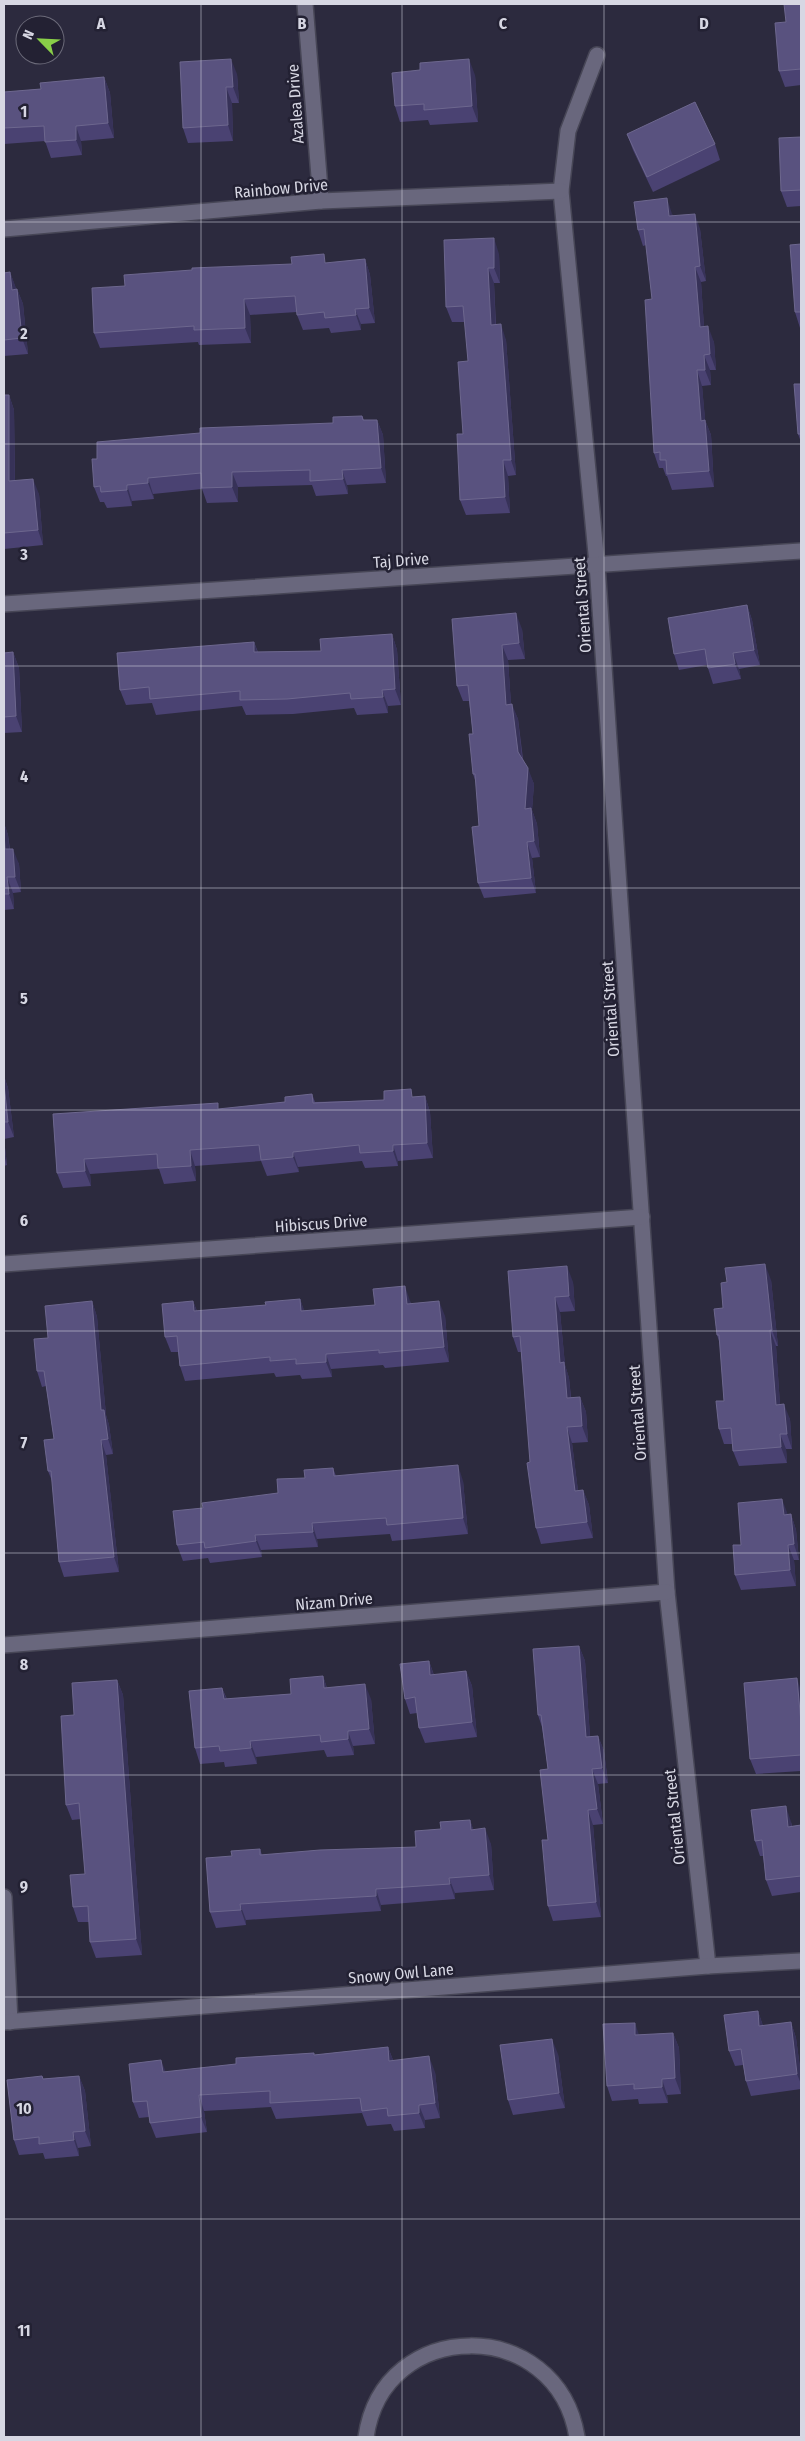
<svg xmlns="http://www.w3.org/2000/svg" width="805" height="2441" font-family="'Fira Sans Condensed',sans-serif">
	<style>
		.lines { fill: none; stroke-linecap: round; stroke-linejoin: round }
		.minor-casing { stroke: #474656; stroke-width: 18 }
		.minor { stroke: #69677d; stroke-width: 15 }
		.wall { fill: #4a4272 }
		.shaded-wall { fill: #373258 }
		.building { fill: #59527f; stroke: #6d678e }
		.grid { fill: none; stroke: #d7d7e3; stroke-width: 1; stroke-opacity: 0.55 }
		.labels { text-anchor: middle; stroke-width: 5; stroke-linejoin: round; paint-order: stroke }
		.street-label { font-size: 16px; fill: #d7d7e3; stroke: #232133 }
		.grid-label { font-size: 16px; text-anchor: middle; font-weight: bold; fill: #d7d7e3; stroke: #232133; stroke-width: 5; stroke-linejoin: round; paint-order: stroke }
	</style>
	<rect width="100%" height="100%" fill="#2c2a3e"/>
	<g class="lines">
		<defs>
			<g id="minor">
				<polyline points="305,4 321,201"/>
				<polyline points="597,55 568,131 561,191 597,564 667,1592 708,1966"/>
				<polyline points="4,229 321,201 561,191"/>
				<polyline points="4,604 801,551"/>
				<polyline points="4,1264 642,1217"/>
				<polyline points="4,1645 667,1592"/>
				<polyline points="4,1897 10,2022"/>
				<polyline points="4,2022 708,1966 801,1961"/>
				<path d="M366 2437C383 2316 557 2315 577 2437"/>
			</g>
		</defs>
		<use href="#minor" class="minor-casing"/>
		<use href="#minor" class="minor"/>
	</g>
	<g class="wall">
		<polygon points="801,4 801,85 785,87 779,71"/>
		<polygon points="237,74 239,103 232,103 233,141 188,143 183,128"/>
		<polygon points="475,75 478,122 430,125 428,120 400,122 395,106"/>
		<polygon points="104,77 110,93 114,138 81,141 82,155 51,158 45,141 4,144 4,92 41,89"/>
		<polygon points="627,134 715,144 720,160 653,192 633,150"/>
		<polygon points="801,137 801,206 787,207 781,191"/>
		<polygon points="672,214 673,216 700,229 706,281 701,282 704,327 714,342 716,370 710,370 711,385 702,386 705,420 711,435 714,487 672,490 667,476 666,476 663,468 659,468 654,453 652,299 646,245 643,246 638,230"/>
		<polygon points="801,244 801,328 800,328 795,312"/>
		<polygon points="499,254 500,283 494,283 496,325 506,340 516,475 508,476 510,513 466,515 460,500 468,361 465,322 452,322 446,307"/>
		<polygon points="365,259 370,275 375,323 361,324 361,330 331,333 329,328 303,330 297,315 297,312 250,315 251,343 199,345 198,342 100,348 94,333 125,286"/>
		<polygon points="10,272 16,289 17,289 23,304 28,354 4,356 4,273"/>
		<polygon points="801,384 801,442 798,434"/>
		<polygon points="4,395 9,395 14,410 15,480 39,494 43,545 4,549"/>
		<polygon points="362,416 364,420 377,420 383,435 386,483 347,485 348,494 316,496 312,485 238,487 238,502 207,503 202,489 153,494 154,499 132,501 132,506 107,508 104,502 100,502 94,487 97,459 333,423"/>
		<polygon points="747,605 752,620 760,665 739,669 741,679 713,684 707,665 679,670 674,654"/>
		<polygon points="452,619 522,629 525,659 508,660 511,704 518,719 523,759 534,784 532,810 537,824 540,857 532,858 536,893 484,898 478,883 479,826 476,783 473,774 473,734 469,701 463,701 457,686"/>
		<polygon points="392,634 397,650 401,705 388,706 388,713 357,715 354,708 293,714 246,715 242,706 156,715 152,703 126,705 120,690 254,642 258,652 321,651"/>
		<polygon points="13,652 19,668 22,732 4,733 4,653"/>
		<polygon points="4,823 8,835 10,849 19,864 21,892 13,893 14,909 4,910"/>
		<polygon points="4,1076 8,1088 14,1137 4,1139 7,1165 4,1166"/>
		<polygon points="312,1094 315,1102 384,1100 425,1096 430,1112 433,1158 398,1161 398,1166 365,1168 362,1161 298,1167 299,1172 267,1176 261,1161 195,1166 196,1181 164,1184 159,1169 90,1174 91,1186 63,1188 57,1173 53,1114 220,1109 285,1102"/>
		<polygon points="508,1271 573,1282 575,1311 560,1312 565,1365 569,1378 571,1397 580,1397 586,1412 588,1442 572,1443 578,1491 583,1490 589,1505 593,1538 541,1544 536,1528 521,1352 518,1352 513,1337"/>
		<polygon points="771,1280 778,1346 776,1346 780,1405 790,1419 792,1449 786,1449 787,1463 739,1466 733,1451 733,1444 724,1444 719,1429 724,1401 720,1344 717,1335"/>
		<polygon points="300,1299 304,1311 375,1305 410,1301 411,1304 445,1316 449,1362 385,1368 383,1365 331,1369 332,1377 302,1379 300,1375 276,1377 274,1373 185,1381 180,1366 178,1352 171,1352 165,1337 193,1301 197,1311 266,1305"/>
		<polygon points="92,1301 97,1317 106,1415 109,1425 113,1454 106,1455 119,1572 64,1577 59,1562 52,1481 48,1471 54,1439 46,1386 42,1387 37,1371 48,1338"/>
		<polygon points="333,1468 336,1476 463,1481 468,1534 392,1541 390,1534 317,1539 318,1547 261,1550 262,1557 210,1563 208,1558 183,1561 177,1545 203,1508 278,1493 305,1478"/>
		<polygon points="788,1514 791,1514 796,1530 799,1560 794,1560 796,1586 741,1590 735,1575 741,1545"/>
		<polygon points="579,1646 585,1661 590,1737 598,1736 604,1751 608,1783 598,1784 603,1824 593,1825 601,1917 553,1921 548,1906 548,1769 542,1727 538,1715"/>
		<polygon points="429,1661 434,1675 466,1671 472,1686 477,1737 425,1743 419,1728 417,1713 410,1714 405,1699"/>
		<polygon points="323,1676 327,1688 371,1699 375,1744 353,1746 354,1755 327,1757 324,1750 256,1757 257,1764 225,1767 224,1762 200,1764 195,1748 222,1688 227,1699 291,1694"/>
		<polygon points="117,1680 123,1695 142,1955 96,1958 90,1942 89,1922 78,1922 73,1907 85,1874 81,1819 72,1820 66,1805 74,1715"/>
		<polygon points="801,1691 801,1771 756,1774 750,1759"/>
		<polygon points="470,1820 473,1829 491,1844 494,1890 455,1893 455,1899 381,1905 381,1911 246,1920 246,1925 216,1928 210,1912 232,1856 260,1849 262,1855 416,1847 441,1829"/>
		<polygon points="791,1822 792,1826 801,1825 801,1892 772,1896 766,1880 763,1856 760,1856 755,1841"/>
		<polygon points="758,2011 763,2026 791,2022 796,2038 801,2075 801,2089 751,2096 746,2081 743,2065 735,2066 729,2051"/>
		<polygon points="673,2033 679,2048 681,2094 667,2095 668,2103 639,2104 638,2099 612,2101 607,2086 639,2035"/>
		<polygon points="388,2047 393,2060 435,2072 440,2118 425,2120 425,2128 394,2131 391,2124 367,2126 362,2113 276,2119 271,2107 204,2111 207,2132 156,2138 150,2123 149,2117 139,2118 133,2102 165,2072 236,2064 314,2053 314,2055"/>
		<polygon points="558,2054 565,2108 513,2115 508,2100"/>
		<polygon points="79,2076 85,2091 91,2146 78,2148 79,2156 45,2159 43,2153 19,2155 14,2140 43,2079"/>
	</g>
	<g class="shaded-wall">
		<polygon points="231,59 237,74 239,103 233,87"/>
		<polygon points="469,59 475,75 478,122 472,106"/>
		<polygon points="104,77 110,93 114,138 108,123"/>
		<polygon points="226,87 232,103 233,141 228,125"/>
		<polygon points="76,126 81,141 82,155 76,140"/>
		<polygon points="667,198 672,214 674,232 669,216"/>
		<polygon points="695,214 700,229 706,281 700,266"/>
		<polygon points="494,238 499,254 500,283 494,268"/>
		<polygon points="365,259 370,275 375,323 369,308"/>
		<polygon points="695,267 701,282 705,342 700,327"/>
		<polygon points="488,268 494,283 496,340 491,325"/>
		<polygon points="10,272 16,288 18,305 12,290"/>
		<polygon points="17,289 23,304 28,354 22,338"/>
		<polygon points="244,299 250,315 251,343 245,328"/>
		<polygon points="355,309 361,324 361,330 356,315"/>
		<polygon points="501,324 506,340 516,475 511,460"/>
		<polygon points="708,326 714,342 716,370 710,354"/>
		<polygon points="704,355 710,370 711,385 705,370"/>
		<polygon points="697,370 702,386 706,428 705,420 711,435 714,487 709,471 701,421"/>
		<polygon points="9,395 14,410 15,496 9,481"/>
		<polygon points="377,420 383,435 386,483 381,468"/>
		<polygon points="503,460 508,476 510,513 505,497"/>
		<polygon points="342,470 347,485 348,494 343,479"/>
		<polygon points="232,472 238,487 238,502 232,487"/>
		<polygon points="148,478 153,494 154,499 148,483"/>
		<polygon points="33,479 39,494 43,545 38,530"/>
		<polygon points="127,485 132,501 132,506 127,490"/>
		<polygon points="747,605 752,620 760,665 754,650"/>
		<polygon points="516,613 522,629 525,659 519,643"/>
		<polygon points="392,634 397,650 401,705 395,689"/>
		<polygon points="254,642 259,657 254,652"/>
		<polygon points="502,645 508,660 512,720 506,705"/>
		<polygon points="13,652 19,668 22,732 16,716"/>
		<polygon points="733,653 739,669 741,679 735,664"/>
		<polygon points="382,690 388,706 388,713 383,697"/>
		<polygon points="512,704 518,719 523,767 518,752"/>
		<polygon points="528,768 534,784 532,810 537,824 540,857 534,841 525,809"/>
		<polygon points="4,823 8,835 11,865 5,849"/>
		<polygon points="527,842 532,858 536,893 531,878"/>
		<polygon points="13,849 19,864 21,892 15,877"/>
		<polygon points="7,877 13,893 14,909 9,894"/>
		<polygon points="4,1076 8,1088 14,1137 8,1122 4,1084"/>
		<polygon points="425,1096 430,1112 433,1158 427,1143"/>
		<polygon points="4,1137 4,1139 7,1165 4,1155"/>
		<polygon points="393,1145 398,1161 398,1166 393,1151"/>
		<polygon points="190,1150 195,1166 196,1181 191,1166"/>
		<polygon points="293,1152 298,1167 299,1172 293,1157"/>
		<polygon points="84,1159 90,1174 91,1186 85,1171"/>
		<polygon points="765,1264 771,1280 778,1346 772,1330"/>
		<polygon points="567,1266 573,1282 575,1311 569,1296"/>
		<polygon points="405,1286 410,1301 412,1319 407,1304"/>
		<polygon points="555,1297 560,1312 565,1365 569,1378 572,1413 567,1398 560,1363"/>
		<polygon points="300,1299 306,1315 301,1311"/>
		<polygon points="92,1301 97,1317 106,1415 109,1425 113,1454 108,1439 101,1410"/>
		<polygon points="193,1301 199,1317 194,1311"/>
		<polygon points="439,1301 445,1316 449,1362 444,1347"/>
		<polygon points="770,1330 776,1346 781,1420 776,1405"/>
		<polygon points="326,1354 331,1369 332,1377 326,1362"/>
		<polygon points="580,1397 586,1412 588,1442 582,1426"/>
		<polygon points="784,1404 790,1419 792,1449 787,1434"/>
		<polygon points="567,1427 572,1443 580,1507 575,1491"/>
		<polygon points="780,1434 786,1449 787,1463 781,1447"/>
		<polygon points="101,1440 106,1455 119,1572 114,1557"/>
		<polygon points="458,1465 463,1481 468,1534 463,1518"/>
		<polygon points="583,1490 589,1505 593,1538 587,1522"/>
		<polygon points="782,1499 788,1515 784,1515"/>
		<polygon points="791,1514 796,1530 799,1560 794,1544"/>
		<polygon points="312,1523 317,1539 318,1547 313,1532"/>
		<polygon points="255,1535 261,1550 262,1557 256,1541"/>
		<polygon points="788,1545 794,1560 796,1586 790,1570"/>
		<polygon points="579,1646 585,1661 591,1753 586,1737"/>
		<polygon points="429,1661 434,1676 430,1675"/>
		<polygon points="466,1671 472,1686 477,1737 472,1722"/>
		<polygon points="323,1676 328,1691 324,1688"/>
		<polygon points="797,1678 801,1691 801,1723"/>
		<polygon points="117,1680 123,1695 142,1955 136,1939"/>
		<polygon points="365,1684 371,1699 375,1744 369,1729"/>
		<polygon points="222,1688 228,1703 224,1699"/>
		<polygon points="348,1731 353,1746 354,1755 348,1739"/>
		<polygon points="598,1736 604,1751 608,1783 602,1768"/>
		<polygon points="250,1741 256,1757 257,1764 251,1748"/>
		<polygon points="592,1769 598,1784 603,1824 597,1809"/>
		<polygon points="786,1806 791,1822 793,1842 788,1827"/>
		<polygon points="588,1810 593,1825 601,1917 596,1902"/>
		<polygon points="470,1820 475,1835 471,1830"/>
		<polygon points="485,1828 491,1844 494,1890 489,1875"/>
		<polygon points="449,1878 455,1893 455,1899 450,1884"/>
		<polygon points="376,1889 381,1905 381,1911 376,1896"/>
		<polygon points="240,1904 246,1920 246,1925 241,1910"/>
		<polygon points="758,2011 763,2026 759,2026"/>
		<polygon points="791,2022 796,2038 801,2075 801,2084 797,2074"/>
		<polygon points="635,2023 640,2038 635,2035"/>
		<polygon points="673,2033 679,2048 681,2094 675,2078"/>
		<polygon points="552,2039 558,2054 565,2108 559,2093"/>
		<polygon points="388,2047 394,2063 389,2061"/>
		<polygon points="429,2056 435,2072 440,2118 435,2103"/>
		<polygon points="161,2060 167,2075 163,2072"/>
		<polygon points="79,2076 85,2091 91,2146 85,2131"/>
		<polygon points="662,2079 667,2095 668,2103 662,2087"/>
		<polygon points="199,2095 204,2111 207,2132 201,2117"/>
		<polygon points="419,2105 425,2120 425,2128 419,2113"/>
		<polygon points="73,2132 78,2148 79,2156 74,2140"/>
	</g>
	<g class="building">
		<polygon points="784,4 801,4 801,69 779,71 775,23 786,22"/>
		<polygon points="231,59 233,87 226,87 228,125 183,128 180,62"/>
		<polygon points="469,59 472,106 424,110 424,104 395,106 392,73 420,70 420,63"/>
		<polygon points="104,77 108,123 76,126 76,140 45,142 44,126 4,128 4,92 41,89 40,83"/>
		<polygon points="695,102 715,144 647,177 627,134"/>
		<polygon points="801,137 801,190 781,191 779,138"/>
		<polygon points="667,198 669,216 695,214 700,266 695,267 700,327 708,326 710,354 704,355 705,370 697,370 701,421 705,420 709,471 667,474 666,460 660,460 660,452 654,453 645,300 652,299 644,229 638,230 634,202"/>
		<polygon points="494,238 494,268 488,268 491,325 501,324 511,460 503,460 505,497 460,500 457,434 463,434 458,362 468,361 463,306 446,307 444,240"/>
		<polygon points="801,244 801,312 795,312 790,245"/>
		<polygon points="324,254 325,263 365,259 369,308 355,309 356,315 325,318 324,312 297,315 295,296 244,299 245,328 194,330 194,326 94,333 92,288 125,286 124,275 192,270 192,268 292,264 291,257"/>
		<polygon points="10,272 12,290 17,289 22,338 4,340 4,273"/>
		<polygon points="794,384 801,384 801,434 798,434"/>
		<polygon points="4,395 9,395 9,481 33,479 38,530 4,533"/>
		<polygon points="362,416 363,420 377,420 381,468 342,470 343,479 310,481 310,470 232,472 232,487 202,488 201,473 148,478 148,483 127,485 127,490 101,492 100,486 94,487 92,459 97,459 97,442 200,433 200,428 333,423 333,417"/>
		<polygon points="747,605 754,650 733,653 735,664 708,668 705,649 674,654 668,618"/>
		<polygon points="516,613 519,643 502,645 506,705 512,704 518,752 528,768 525,809 531,808 534,841 527,842 531,878 478,883 472,827 479,826 475,774 473,774 469,734 473,734 468,685 457,686 452,619"/>
		<polygon points="392,634 395,689 382,690 383,697 351,699 350,693 287,699 240,700 240,691 150,699 149,687 120,690 117,653 254,642 254,652 321,651 320,639"/>
		<polygon points="13,652 16,716 4,717 4,653"/>
		<polygon points="4,832 5,849 13,849 15,877 7,877 9,894 4,894"/>
		<polygon points="4,1084 8,1122 4,1122"/>
		<polygon points="411,1089 412,1097 425,1096 427,1143 393,1145 393,1151 360,1153 359,1145 293,1152 293,1157 261,1160 259,1145 190,1150 191,1166 158,1168 157,1154 84,1159 85,1171 57,1173 53,1114 218,1103 218,1109 285,1102 285,1097 312,1094 313,1103 384,1100 384,1091"/>
		<polygon points="765,1264 772,1330 770,1330 776,1405 784,1404 787,1434 780,1434 781,1447 733,1451 731,1428 719,1429 716,1401 724,1401 719,1335 717,1335 714,1309 723,1308 721,1283 727,1282 725,1268"/>
		<polygon points="567,1266 569,1296 555,1297 560,1363 564,1362 567,1398 580,1397 582,1426 567,1427 575,1491 583,1490 587,1522 536,1528 527,1463 530,1462 520,1336 513,1337 508,1271"/>
		<polygon points="405,1286 407,1304 439,1301 444,1347 379,1353 379,1350 326,1354 326,1362 296,1364 296,1359 270,1361 270,1357 180,1366 177,1336 165,1337 162,1304 193,1301 194,1311 266,1305 265,1302 300,1299 301,1311 375,1305 373,1289"/>
		<polygon points="92,1301 101,1410 104,1410 108,1439 101,1440 114,1557 59,1562 51,1471 48,1471 44,1440 54,1439 44,1371 37,1371 34,1339 48,1338 45,1306"/>
		<polygon points="458,1465 463,1518 387,1525 386,1518 312,1523 313,1532 255,1535 256,1541 205,1548 204,1542 177,1545 173,1511 203,1508 202,1503 278,1493 277,1479 305,1478 304,1470 333,1468 334,1476"/>
		<polygon points="782,1499 784,1515 791,1514 794,1544 788,1545 790,1570 735,1575 733,1545 741,1545 738,1503"/>
		<polygon points="579,1646 586,1737 598,1736 602,1768 592,1769 597,1809 588,1810 596,1902 548,1906 542,1840 548,1840 540,1770 548,1769 541,1715 538,1715 533,1649"/>
		<polygon points="429,1661 430,1675 466,1671 472,1722 419,1728 415,1697 405,1699 400,1664"/>
		<polygon points="323,1676 324,1688 365,1684 369,1729 348,1731 348,1739 321,1742 320,1735 250,1741 251,1748 220,1751 219,1746 195,1748 189,1691 222,1688 224,1699 291,1694 290,1679"/>
		<polygon points="797,1678 801,1723 801,1755 750,1759 744,1683"/>
		<polygon points="117,1680 136,1939 90,1942 88,1906 73,1907 70,1875 85,1874 79,1803 66,1805 61,1716 74,1715 72,1683"/>
		<polygon points="786,1806 788,1827 801,1825 801,1876 766,1880 762,1840 755,1841 751,1810"/>
		<polygon points="470,1820 471,1830 485,1828 489,1875 449,1878 450,1884 376,1889 376,1896 240,1904 241,1910 210,1912 206,1858 232,1856 231,1851 260,1849 260,1855 320,1850 416,1847 415,1831 441,1829 440,1822"/>
		<polygon points="758,2011 759,2026 791,2022 797,2074 746,2081 741,2049 729,2051 724,2015"/>
		<polygon points="635,2023 635,2035 673,2033 675,2078 662,2079 662,2087 634,2089 634,2084 607,2086 603,2024"/>
		<polygon points="552,2039 559,2093 508,2100 500,2045"/>
		<polygon points="388,2047 389,2061 429,2056 435,2103 419,2105 419,2113 388,2116 387,2108 362,2111 360,2098 270,2103 270,2091 199,2095 201,2117 150,2123 147,2101 133,2102 129,2064 161,2060 163,2072 236,2064 236,2058 314,2053 314,2055"/>
		<polygon points="42,2076 43,2079 79,2076 85,2131 73,2132 74,2140 39,2144 39,2137 14,2140 7,2080"/>
	</g>
	<path class="grid" d="M201 4V2437M402 4V2437M604 4V2437M4 222H801M4 444H801M4 666H801M4 888H801M4 1110H801M4 1331H801M4 1553H801M4 1775H801M4 1997H801M4 2219H801"/>
	<g class="labels">
		<g class="street-label">
			<text transform="translate(295 104) rotate(-94)" y="6">Azalea Drive</text>
			<text transform="translate(281 188) rotate(-5)" y="6">Rainbow Drive</text>
			<text transform="translate(401 560) rotate(-4)" y="6">Taj Drive</text>
			<text transform="translate(582 605) rotate(-94)" y="6">Oriental Street</text>
			<text transform="translate(610 1009) rotate(-94)" y="6">Oriental Street</text>
			<text transform="translate(321 1223) rotate(-4)" y="6">Hibiscus Drive</text>
			<text transform="translate(637 1413) rotate(-94)" y="6">Oriental Street</text>
			<text transform="translate(334 1601) rotate(-5)" y="6">Nizam Drive</text>
			<text transform="translate(674 1817) rotate(-96)" y="6">Oriental Street</text>
			<text transform="translate(401 1973) rotate(-5)" y="6">Snowy Owl Lane</text>
		</g>
	</g>
	<g class="grid-label">
		<text x="101" y="29">A</text>
		<text x="302" y="29">B</text>
		<text x="503" y="29">C</text>
		<text x="704" y="29">D</text>
		<text x="24" y="117">1</text>
		<text x="24" y="339">2</text>
		<text x="24" y="560">3</text>
		<text x="24" y="782">4</text>
		<text x="24" y="1004">5</text>
		<text x="24" y="1226">6</text>
		<text x="24" y="1448">7</text>
		<text x="24" y="1670">8</text>
		<text x="24" y="1892">9</text>
		<text x="24" y="2114">10</text>
		<text x="24" y="2336">11</text>
	</g>
	<rect width="805" height="2441" fill="none" stroke="#d7d7e3" stroke-width="10"/>
	<g transform="translate(40 40) rotate(294)"><circle r="24" fill="#232133" stroke="#6b6a79"/>
	<path d="M0-4L9 19L0 12L-9 19Z" fill="#89cf48"/>
	<text y="-8" font-size="14" font-weight="bold" text-anchor="middle" fill="#d7d7e3">N</text>
	</g>
</svg>
